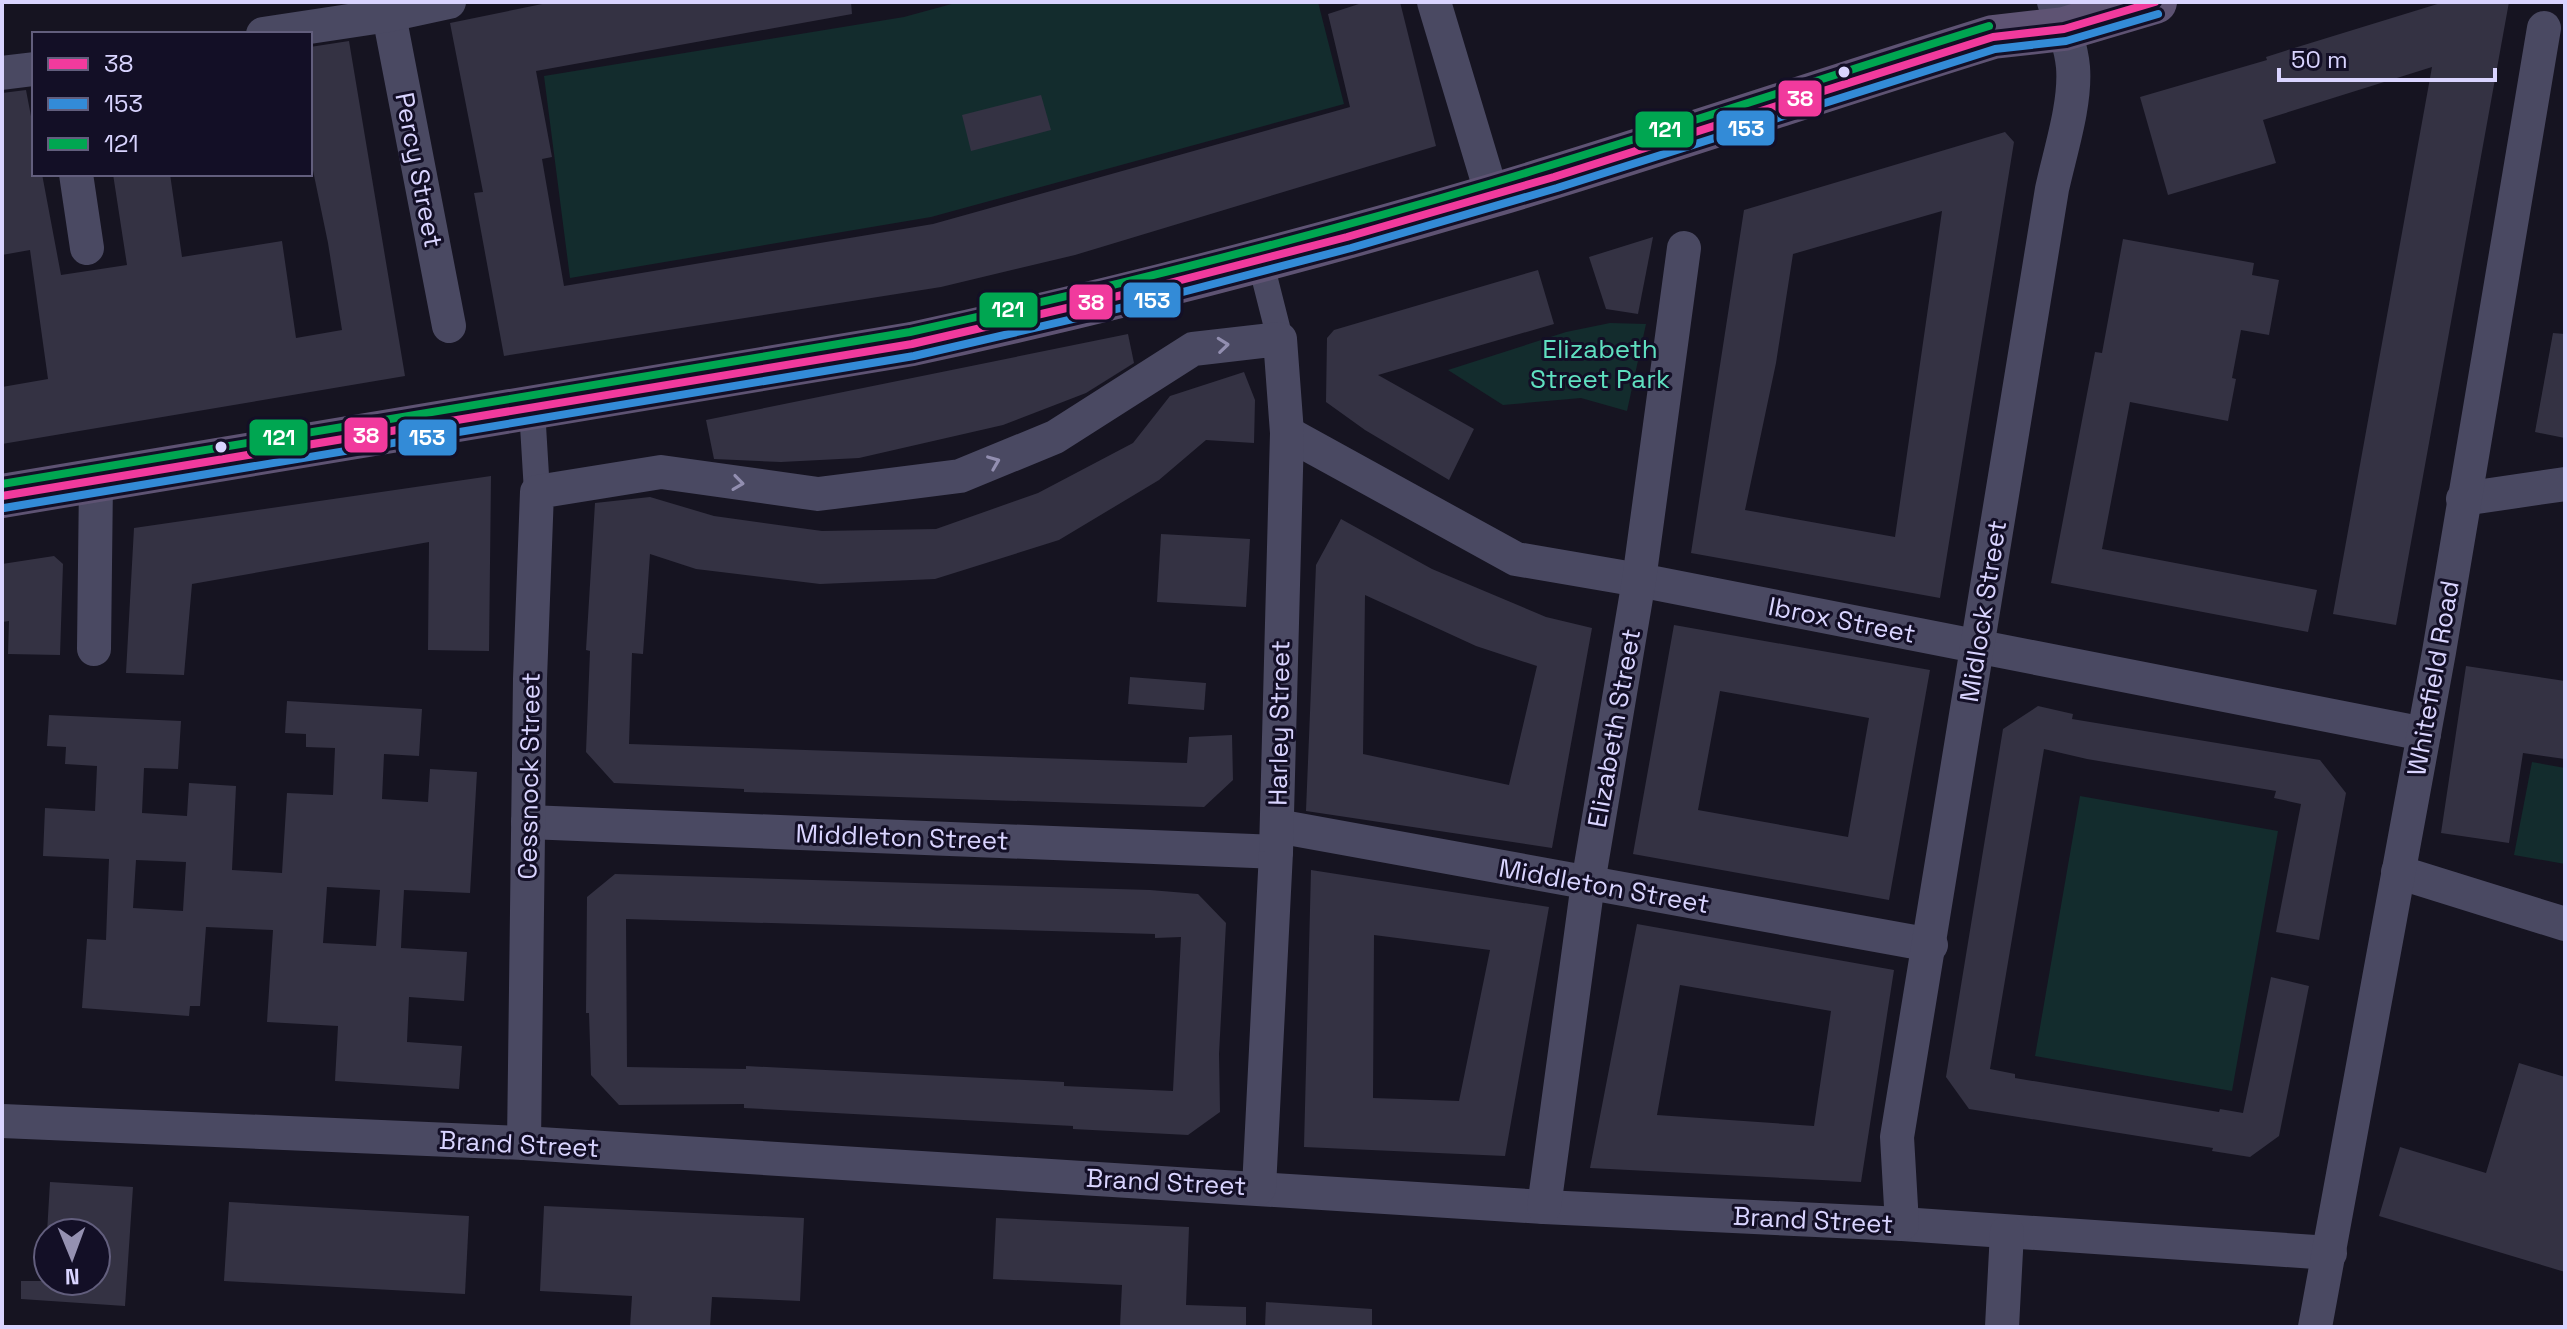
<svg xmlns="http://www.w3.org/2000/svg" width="2567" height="1329" font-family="'Space Grotesk',sans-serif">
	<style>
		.green { fill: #132c2d }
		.building { fill: #343243; fill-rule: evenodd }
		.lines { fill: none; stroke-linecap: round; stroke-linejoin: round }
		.pedestrian { stroke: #4a4962; stroke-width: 26 }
		.minor { stroke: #4a4962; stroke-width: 34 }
		.primary { stroke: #5e5373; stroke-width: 44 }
		.bus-1-casing { stroke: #130f26; stroke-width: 14 }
		.bus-2-casing { stroke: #130f26; stroke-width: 14 }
		.bus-3-casing { stroke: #130f26; stroke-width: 14 }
		.bus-1 { stroke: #f13a9d; stroke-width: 8 }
		.bus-2 { stroke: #338bd7; stroke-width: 8 }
		.bus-3 { stroke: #00a651; stroke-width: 8 }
		.oneway { stroke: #928eb0 }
		.bus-dot { fill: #d9d4ff; stroke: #130f26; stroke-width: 3 }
		.labels { text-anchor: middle; stroke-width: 6; stroke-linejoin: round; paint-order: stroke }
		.street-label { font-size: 26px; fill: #d9d4ff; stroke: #130f26 }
		.park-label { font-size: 26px; fill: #5fe0c0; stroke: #130f26 }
		.line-badge { stroke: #130f26; stroke-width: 3 }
		.badge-label { font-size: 22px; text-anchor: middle; font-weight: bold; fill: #fff }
	</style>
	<rect width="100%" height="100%" fill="#161421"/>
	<g class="green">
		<polygon points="959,2 1318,2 1344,104 931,217 570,278 544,76 904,17"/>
		<polygon points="1610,323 1646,324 1627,411 1581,398 1503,405 1448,370 1566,332"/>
		<polygon points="2532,762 2565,768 2565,864 2514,855"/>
		<polygon points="2080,796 2278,831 2232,1091 2035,1056"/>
	</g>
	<g class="building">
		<polygon points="552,2 851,2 852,14 536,71 552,157 542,159 564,286 933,224 1350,107 1328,14 1365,2 1400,2 1436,146 1075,255 941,287 504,356 474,193 483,192 450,23"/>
		<polygon points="2444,2 2509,2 2396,625 2333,614 2432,67 2263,120 2276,163 2168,195 2140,97 2267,60 2266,57 2291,49"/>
		<polygon points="349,41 405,376 2,444 2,387 48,379 30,250 2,255 2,93 26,90 34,132 34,174 42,174 61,275 127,265 113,174 170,174 182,257 282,241 296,338 342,330 328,243 310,156 310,47"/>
		<polygon points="1041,95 1051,130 971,151 962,115"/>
		<path d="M2005 132 2014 142 1940 598 1691 553 1744 210ZM1942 211 1895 537 1745 510 1776 363 1793 254Z"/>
		<polygon points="1653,237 1638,314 1606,309 1589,257"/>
		<polygon points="2123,239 2254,263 2252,275 2279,280 2269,335 2241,330 2232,378 2236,379 2228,421 2130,402 2102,549 2317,590 2308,632 2051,583 2095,352 2102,353"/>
		<polygon points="1538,270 1554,324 1378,375 1474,429 1449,480 1365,430 1326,402 1327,338 1334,330"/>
		<polygon points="2553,333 2565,334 2565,438 2535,432"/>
		<polygon points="1128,334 1134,363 1086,393 1003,425 859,458 781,462 714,459 706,420"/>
		<polygon points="1244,372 1255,400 1254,443 1206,440 1159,480 1059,540 935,579 820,584 696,569 650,554 643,654 632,653 629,744 1187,763 1189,737 1232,735 1233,780 1204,807 744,792 744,789 614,783 586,752 590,651 586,650 595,503 650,497 714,516 822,531 936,529 1038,493 1133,443 1170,396"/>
		<polygon points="491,476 489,651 428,650 429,542 192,584 184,675 126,673 134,528"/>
		<path d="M1341 519 1432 569 1546 617 1592 628 1552 848 1306 811 1316 565ZM1365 595 1476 646 1537 666 1509 785 1363 754Z"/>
		<polygon points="1161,534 1250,539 1246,607 1157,602"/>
		<polygon points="54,556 63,564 60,655 8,654 9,621 2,622 2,564"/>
		<path d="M1674 625 1930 670 1889 900 1633 854ZM1720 691 1869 718 1848 837 1698 810Z"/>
		<polygon points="2466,666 2565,681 2565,759 2523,753 2509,843 2441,833"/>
		<polygon points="1130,677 1206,683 1204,710 1128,704"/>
		<path d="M287 701 422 709 419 756 384 754 382 799 428 802 430 769 477 772 470 893 404 890 402 926 401 948 467 952 464 1001 409 997 407 1042 462 1046 459 1089 335 1081 338 1026 267 1022 273 930 206 927 200 1006H190L189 1016 82 1008 87 939 106 940 109 859 43 856 45 808 95 811 97 766 65 764 66 747 47 746 49 715 181 721 178 769 144 768 142 813 187 816 189 783 236 786 232 870 282 873 287 793 333 795 335 748 306 747V734L285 733ZM136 860 186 862 183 911 133 908ZM327 887 380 890 376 946 323 943Z"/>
		<polygon points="2038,706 2073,714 2072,719 2320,760 2346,793 2319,940 2276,932 2301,804 2274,798 2276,791 2087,759 2044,749 1990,1069 2015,1074 2015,1078 2219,1112 2220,1109 2243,1113 2271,977 2309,986 2279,1136 2250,1157 2212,1151 2213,1148 1969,1109 1946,1077 2003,729"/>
		<path d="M1311 870 1549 907 1505 1156 1304 1147ZM1374 935 1490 950 1459 1101 1373 1098Z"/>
		<path d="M615 874 1150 890 1198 894 1226 923 1219 1054 1220 1112 1188 1135 1073 1129V1126L744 1108V1104L619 1105 591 1075 589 1013H586L587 897ZM626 919 1155 934V938L1181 937 1173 1091 1064 1086V1082L746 1066V1069L627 1067Z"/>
		<path d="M1637 924 1894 970 1861 1182 1590 1168ZM1680 985 1831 1011 1814 1126 1657 1115Z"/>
		<polygon points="2519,1063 2565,1077 2565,1272 2379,1216 2400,1147 2486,1173"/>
		<polygon points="50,1182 133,1187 125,1306 21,1299 21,1281 96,1281 96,1233 47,1233"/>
		<polygon points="229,1202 469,1216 465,1294 224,1281"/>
		<polygon points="544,1206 804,1218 800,1301 712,1297 710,1327 630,1327 632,1296 540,1291"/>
		<polygon points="996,1218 1189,1227 1186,1305 1246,1307 1246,1327 1120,1327 1122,1285 993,1279"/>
		<polygon points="1266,1302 1372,1309 1372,1327 1265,1327"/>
	</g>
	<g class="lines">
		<g class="pedestrian">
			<polyline points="1260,260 1280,339"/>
			<polyline points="532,409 537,492"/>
		</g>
		<g class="minor">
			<polyline points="1434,2 1492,195"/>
			<polyline points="389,15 449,326"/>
			<polyline points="263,34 389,15 449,2"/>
			<polyline points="2,73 34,69"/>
			<polyline points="76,174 87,248"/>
			<polyline points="1287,433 1516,559 1639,580 2424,734"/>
			<polyline points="2463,499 2565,484"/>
			<polyline points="94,649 96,481"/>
			<polyline points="528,822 1276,852"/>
			<polyline points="1277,826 1931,945"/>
			<polyline points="2398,872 2565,924"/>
			<polyline points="2,1121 524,1143 1544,1207 1902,1224 2330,1253"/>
			<polyline points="524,1143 530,679 537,492 661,472 818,494 960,476 1055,437 1193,349 1280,339 1287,433 1276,852 1259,1188"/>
			<polyline points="1544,1207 1588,883 1639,580 1684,248"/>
			<path d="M1902 1224 1897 1137 2052 189C2060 152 2076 104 2073 67 2071 45 2062 23 2054 2"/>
			<polyline points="2002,1327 2007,1232"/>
			<polyline points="2315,1327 2439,652 2544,28"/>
		</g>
		<path class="primary" d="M2 496 912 344C1107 302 1300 252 1491 196 1659 146 1825 89 1993 37L2064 29 2155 2"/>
		<defs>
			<polyline id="bus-1" points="2,496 912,344 1131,293 1347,237 1554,177 1993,37 2064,29 2155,2"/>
			<polyline id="bus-2" points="4,508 914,356 1133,305 1351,248 1557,188 1995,49 2066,41 2158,14"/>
			<path id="bus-3" d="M2 484 910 332C1104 289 1298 241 1489 184 1657 134 1822 78 1989 26"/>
		</defs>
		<use href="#bus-1" class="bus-1-casing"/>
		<use href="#bus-2" class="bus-2-casing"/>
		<use href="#bus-3" class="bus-3-casing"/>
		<use href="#bus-1" class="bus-1"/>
		<use href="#bus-2" class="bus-2"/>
		<use href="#bus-3" class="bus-3"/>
	</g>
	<defs><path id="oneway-chevron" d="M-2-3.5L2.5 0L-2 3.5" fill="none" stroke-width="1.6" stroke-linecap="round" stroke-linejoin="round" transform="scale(2)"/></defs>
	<g class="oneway">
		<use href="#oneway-chevron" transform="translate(1223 345) rotate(-6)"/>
		<use href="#oneway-chevron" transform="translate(994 462) rotate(-22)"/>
		<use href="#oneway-chevron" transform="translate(738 483) rotate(8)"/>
	</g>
	<g class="bus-dot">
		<circle cx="1844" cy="72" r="7"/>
		<circle cx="221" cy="447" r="7"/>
	</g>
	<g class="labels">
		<g class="street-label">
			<text transform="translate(419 170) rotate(79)" y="9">Percy Street</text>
			<text transform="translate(1983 611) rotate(-81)" y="9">Midlock Street</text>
			<text transform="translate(1842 620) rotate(11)" y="9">Ibrox Street</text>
			<text transform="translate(2433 678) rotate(-80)" y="9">Whitefield Road</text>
			<text transform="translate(1279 723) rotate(-89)" y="9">Harley Street</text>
			<text transform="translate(1614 728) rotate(-80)" y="9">Elizabeth Street</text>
			<text transform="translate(529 776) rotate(-89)" y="9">Cessnock Street</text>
			<text transform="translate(902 837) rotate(2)" y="9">Middleton Street</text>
			<text transform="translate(1604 886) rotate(10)" y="9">Middleton Street</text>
			<text transform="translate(519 1144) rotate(3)" y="9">Brand Street</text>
			<text transform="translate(1166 1182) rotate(3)" y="9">Brand Street</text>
			<text transform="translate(1813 1220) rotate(3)" y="9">Brand Street</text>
		</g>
		<g class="park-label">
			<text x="1600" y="358">Elizabeth<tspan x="1600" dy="30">Street Park</tspan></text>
		</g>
	</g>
	<g class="line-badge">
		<rect x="1777" y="79" width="46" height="39" rx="8" fill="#f13a9d"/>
		<rect x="1715" y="109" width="61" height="38" rx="8" fill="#338bd7"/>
		<rect x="1634" y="110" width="61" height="39" rx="8" fill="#00a651"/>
		<rect x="1122" y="281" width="60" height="38" rx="8" fill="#338bd7"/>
		<rect x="1068" y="283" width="46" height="38" rx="8" fill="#f13a9d"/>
		<rect x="978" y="291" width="61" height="38" rx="8" fill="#00a651"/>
		<rect x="343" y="416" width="46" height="38" rx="8" fill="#f13a9d"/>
		<rect x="397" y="418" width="61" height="39" rx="8" fill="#338bd7"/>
		<rect x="248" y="418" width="61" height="39" rx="8" fill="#00a651"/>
	</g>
	<g class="badge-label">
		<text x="1800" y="106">38</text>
		<text x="1746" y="136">153</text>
		<text x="1665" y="137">121</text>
		<text x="1152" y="308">153</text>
		<text x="1091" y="310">38</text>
		<text x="1008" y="317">121</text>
		<text x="366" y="443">38</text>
		<text x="427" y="445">153</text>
		<text x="279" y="445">121</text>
	</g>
	<rect width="2567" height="1329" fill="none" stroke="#d9d4ff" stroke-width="8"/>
	<rect x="32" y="32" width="280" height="144" fill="#130f26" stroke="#625e7d" stroke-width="2"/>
	<rect x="48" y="58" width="40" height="12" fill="#f13a9d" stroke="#625e7d" stroke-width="2"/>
	<text x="104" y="72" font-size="24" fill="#d9d4ff">38</text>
	<rect x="48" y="98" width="40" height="12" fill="#338bd7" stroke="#625e7d" stroke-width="2"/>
	<text x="104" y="112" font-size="24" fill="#d9d4ff">153</text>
	<rect x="48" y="138" width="40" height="12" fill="#00a651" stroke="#625e7d" stroke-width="2"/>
	<text x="104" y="152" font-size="24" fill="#d9d4ff">121</text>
	<g transform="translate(72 1257) rotate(179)"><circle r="38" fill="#130f26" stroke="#625e7d" stroke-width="2"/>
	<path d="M0-6L14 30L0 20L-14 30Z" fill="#9591b1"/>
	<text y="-12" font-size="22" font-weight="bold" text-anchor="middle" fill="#d9d4ff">N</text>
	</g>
	<path d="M2279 68v12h216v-12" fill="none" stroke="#d9d4ff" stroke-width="4"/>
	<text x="2291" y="68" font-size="24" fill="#d9d4ff" stroke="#130f26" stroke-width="6" paint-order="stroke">50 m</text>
</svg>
